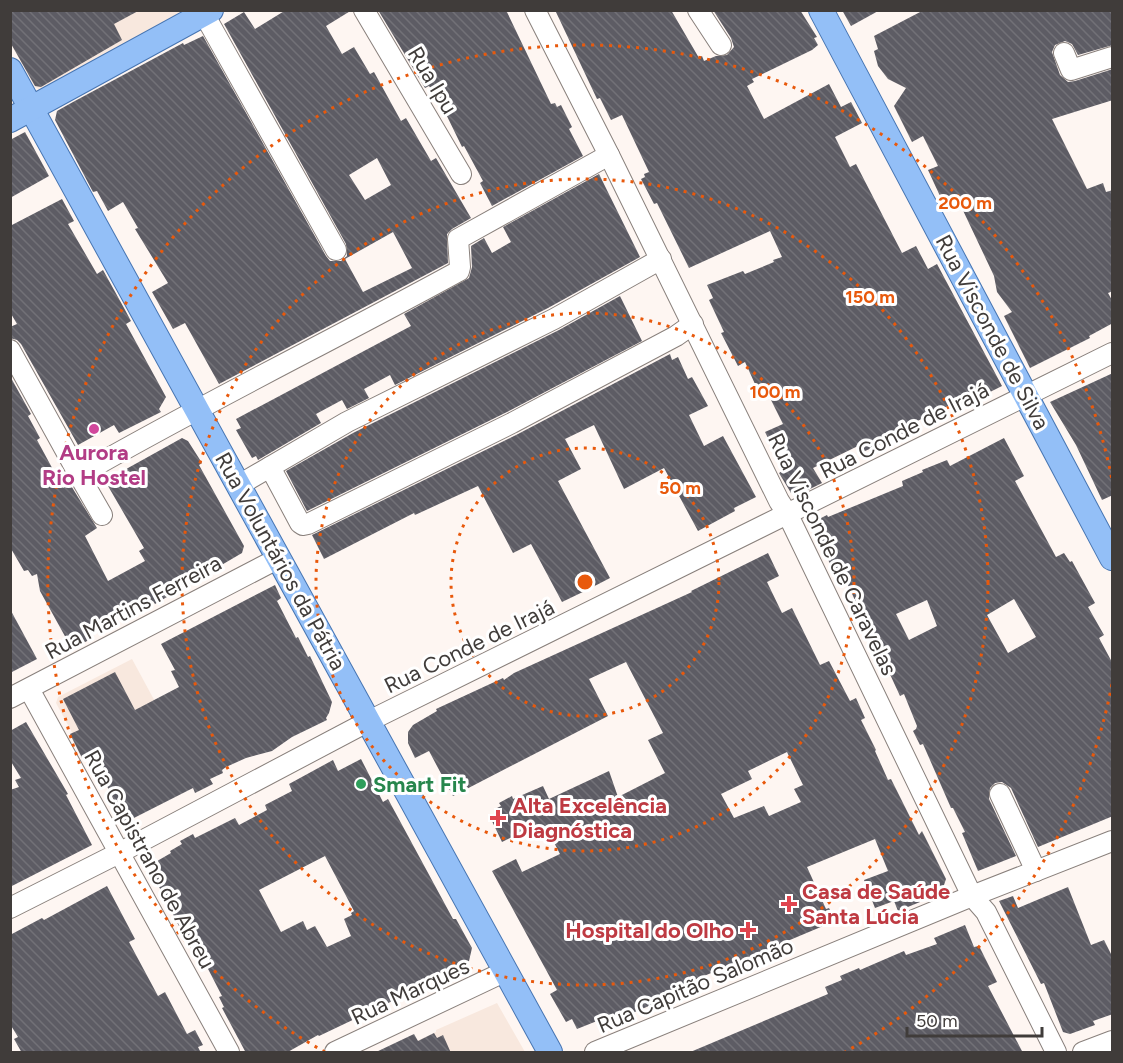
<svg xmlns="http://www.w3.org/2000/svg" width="1123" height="1063" font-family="Figtree,sans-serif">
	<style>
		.built { fill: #f8e8de }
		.building { fill: url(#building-back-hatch); fill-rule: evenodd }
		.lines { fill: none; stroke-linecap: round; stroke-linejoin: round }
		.minor-casing { stroke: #89807c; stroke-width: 22 }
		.major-casing { stroke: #4775b2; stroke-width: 26 }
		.minor { stroke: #fff; stroke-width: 20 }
		.major { stroke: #93bff7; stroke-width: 24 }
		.ring { fill: none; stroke: #e8590c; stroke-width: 3; stroke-dasharray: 3 6 }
		.hotel-dot { fill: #d1479c; stroke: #fff; stroke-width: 2 }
		.leisure-dot { fill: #2e9e5b; stroke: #fff; stroke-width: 2 }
		.health-dot { fill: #e0444e; stroke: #fff; stroke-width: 2 }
		.labels { text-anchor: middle; stroke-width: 6; stroke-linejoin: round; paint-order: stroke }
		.street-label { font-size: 22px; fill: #403c3a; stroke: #fff }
		.hotel-label { font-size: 22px; font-weight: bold; fill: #b23c85; stroke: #fff }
		.leisure-label { font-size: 22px; font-weight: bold; fill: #27864d; stroke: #fff; text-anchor: start }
		.health-label { font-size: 22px; font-weight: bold; fill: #be3a42; stroke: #fff; text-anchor: start }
		.centre { fill: #e8590c; stroke: #fff; stroke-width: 3 }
		.ring-label { font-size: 18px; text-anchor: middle; font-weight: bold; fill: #e8590c; stroke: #fff; stroke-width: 6; stroke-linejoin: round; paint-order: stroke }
	</style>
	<defs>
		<pattern id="building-back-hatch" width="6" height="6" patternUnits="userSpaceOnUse" patternTransform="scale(1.5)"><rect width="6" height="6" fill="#5d5c64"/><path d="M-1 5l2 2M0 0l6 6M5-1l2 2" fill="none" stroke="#727177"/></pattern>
	</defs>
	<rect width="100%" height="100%" fill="#fef6f2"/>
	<g class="built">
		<polygon points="10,11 186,11 43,88 38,89 34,86 11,44"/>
		<polygon points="132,659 178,744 100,784 56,703 58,697"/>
		<polygon points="497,1003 525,1052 394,1052 436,1032 436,1030"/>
	</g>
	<g class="building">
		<polygon points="10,10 140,10 114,24 122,40 41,87 35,86 10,42"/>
		<path d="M286 10H352L326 26 342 54 354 47 370 74 374 72 401 121 406 118 431 161 436 158 471 218 452 229 447 234 448 263 219 384 185 323 173 329 152 292 168 283 135 229 138 228 123 202 108 211 97 191 93 192 55 120 57 111 73 102 183 43 184 45 203 36 326 256 330 261H341L347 256 346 244 224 24 244 12 255 29ZM377 158 391 185 365 200 349 175ZM393 232 412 268 363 292 345 259Z"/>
		<polygon points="378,10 506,10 551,104 555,103 557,107 561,105 572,127 569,129 583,156 492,206 480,183 483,181 464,146 462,147 444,110 429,86 425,88"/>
		<polygon points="555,10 671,10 699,58 702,56 704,61 716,56 727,55 734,47 731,38 713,10 800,10 817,37 814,38 818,45 812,50 752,79 754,82 747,86 764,119 829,84 841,107 851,102 862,123 835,137 850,167 856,164 902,253 916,246 928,269 937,264 1002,386 956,409 953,404 935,412 902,429 904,433 863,452 860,445 813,468 822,483 800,494 791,493 779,473 784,470 765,432 783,424 767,392 760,395 745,362 738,366 721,333 724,332 709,300 713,298 707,285 743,271 745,274 774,262 773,260 782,257 770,231 689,268 657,203 654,204 641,179 645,177 644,174 649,172 622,115 611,120 600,98 597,99"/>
		<polygon points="842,10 880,10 851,26"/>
		<polygon points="924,10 1113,10 1113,45 1078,55 1072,44 1065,41 1055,45 1052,52 1060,75 1068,82 1075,81 1113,69 1113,100 1052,119 1087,189 1103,183 1106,192 1113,190 1113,291 1108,293 1113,302 1113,323 1089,336 1090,338 1030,368 1004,316 1012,312 997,292 994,276 959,202 946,209 928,170 938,166 923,136 912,142 894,106 906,88 888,79 878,66 874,51 878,49 874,36"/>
		<polygon points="25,132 49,176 10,198 10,140"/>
		<polygon points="599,174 640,257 548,308 395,385 390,375 364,389 369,398 347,409 342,400 316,414 321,423 258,460 256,456 252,458 236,430 241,428 236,419 411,326 404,314 469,278 472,267 471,246 484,238 492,253 511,242 503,227"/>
		<polygon points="62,199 74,221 68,224 97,274 103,270 124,308 131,321 126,324 166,397 159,409 161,412 119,433 114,425 78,445 21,344 17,340 10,338 10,327 17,324 10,312 10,226"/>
		<polygon points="620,296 642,341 507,412 307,511 286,471 353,433 559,330"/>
		<polygon points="670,354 672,360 678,357 688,379 692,377 708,406 689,415 704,446 723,436 756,497 734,508 735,511 698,531 664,468 624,489 594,425 565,439 581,469 558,481 610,578 587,590 562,602 531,544 513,553 478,486 415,515 414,513 324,559 312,535 518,434"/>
		<polygon points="1113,373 1113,495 1102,500 1076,445 1050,402"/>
		<polygon points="10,376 31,414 28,416 40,438 37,440 63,488 70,484 97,528 85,536 108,581 145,561 139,551 144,548 108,486 110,478 182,438 188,441 202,463 199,465 244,546 242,553 155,604 153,601 126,615 124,612 85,633 89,640 72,649 40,591 37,574 32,576 28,570 24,571 10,547"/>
		<path d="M1004 438 1024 476 1015 481 1056 557 1064 553 1070 562 1072 561 1095 603 1088 607 1104 635 1099 638 1113 664V816L1038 847 1011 788 1002 782 995 783 990 788 989 799 1016 856 978 871 962 833 965 832 953 808H951L923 744 920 745 913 731 916 729 917 726 904 694 900 696 888 670 883 672 875 657 880 654 847 583 841 586 812 527 815 521 827 515 828 517 903 486 902 481 923 472 922 470 947 460 950 466ZM1014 599 1036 637 1008 653 987 615ZM927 600 937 626 909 640 896 614Z"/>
		<path d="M768 553 779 576 767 582 782 613 792 608 820 665 829 661 850 701 856 698 865 718 861 720 876 750 875 751 888 780 891 779 919 835 922 831 946 879 944 885 947 891 898 911 894 901 875 908 864 880 888 871 875 839 807 867 826 909 829 908 835 921 685 984 687 990 599 1027 597 1021 577 1029 572 1019 566 1022 550 994 557 990 492 871 516 859 522 872 560 854 547 829 538 833 535 826 502 842 491 819 498 816 495 809 501 806 499 803 512 796 513 799 543 786 549 799 609 771 618 797 665 773 648 740 663 733 626 662 589 679 608 716 453 796 429 751 415 758 408 743V732L413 725 437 711 436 709 503 678 504 680 514 673 692 592 691 591ZM787 752 803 785 794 789 801 802 769 816 764 806 734 818 721 794 752 779 748 771Z"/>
		<polygon points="275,585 281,598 277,601 296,638 298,637 308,657 310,656 332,702 329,713 326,718 327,720 292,737 272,751 246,758 226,767 222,770 223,773 210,779 213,784 195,793 193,788 128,821 127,819 124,821 91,753 82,758 70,734 79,730 63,699 115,672 135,710 179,687 171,671 175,670 161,644"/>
		<polygon points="10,609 37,659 10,673"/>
		<polygon points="26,722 68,794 66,795 92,845 10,887 10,790 19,787 15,780 21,778 10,760 10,731"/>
		<path d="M361 759 383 802 388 799 453 919H456L472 948 469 961 423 983 424 986 319 1036 318 1035 286 1053H246L222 1008 224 1007 219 997 222 996 206 965 205 966 193 946 189 948 182 935 183 934 153 875 154 869 152 864 171 853 170 851 182 844 180 841 193 834 195 838 235 818 239 825 267 810 265 805 292 791 289 784 333 760 338 771ZM325 856 354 911 351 913 352 915 344 919 351 936 327 947 315 926 307 930 303 921 281 932 259 890Z"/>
		<polygon points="107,886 135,939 129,942 158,996 165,992 187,1034 195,1030 203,1045 198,1047 201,1053 22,1053 14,1039 18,1037 10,1024 10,935 42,918 44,920"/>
		<polygon points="1068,887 1091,945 1104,940 1113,958 1113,1014 1093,1021 1095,1025 1070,1034 1063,1032 1044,983 1041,984 999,901 1013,896 1018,908"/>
		<polygon points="965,925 974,947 979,946 997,982 988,986 1023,1053 688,1053 828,994 825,987 842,980 840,976 859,968 860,970 904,951 906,955 937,944 934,938"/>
		<polygon points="434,1033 437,1038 443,1035 451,1053 374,1053 414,1034 418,1041"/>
	</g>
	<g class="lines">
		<defs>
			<g id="minor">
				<polyline points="364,10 461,174"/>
				<polyline points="535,10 609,155 779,501 788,515 972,896 986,912 1056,1052"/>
				<polyline points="698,10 721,45"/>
				<polyline points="204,14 336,250"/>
				<polyline points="1064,53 1071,70 1112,57"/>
				<path d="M10 350 79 475C204 403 333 340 459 271L460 267 458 239 609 155"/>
				<polyline points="270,467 300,523 303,525 308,524 512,423 676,336 693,324"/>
				<polyline points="79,475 102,515"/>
				<polyline points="239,485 347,422 554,319 661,259"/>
				<polyline points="29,689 229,1052"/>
				<polyline points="10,698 279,558"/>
				<polyline points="1000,794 1036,871"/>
				<polyline points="10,908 119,853 369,721 1112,353"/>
				<polyline points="335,1052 506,971"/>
				<polyline points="595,1052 972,896 1112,841"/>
				<polyline points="1083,1052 1112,1041"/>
			</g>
			<g id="major">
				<polyline points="821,10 1112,558"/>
				<polyline points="10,70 550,1052"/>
				<polyline points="10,120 211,10"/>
			</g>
		</defs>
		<use href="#minor" class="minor-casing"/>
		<use href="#major" class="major-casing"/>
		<use href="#minor" class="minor"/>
		<use href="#major" class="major"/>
	</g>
	<g class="ring">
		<circle cx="585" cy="582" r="134"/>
		<circle cx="585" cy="582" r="269"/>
		<circle cx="585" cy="582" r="403"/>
		<path d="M1112 684A537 537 0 0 1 845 1052M325 1052A537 537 0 1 1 1112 480"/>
	</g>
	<circle class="hotel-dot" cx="94" cy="429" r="6"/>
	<circle class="leisure-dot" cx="361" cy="784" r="6"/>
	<g class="health-dot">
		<path d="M495 809h6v6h6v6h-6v6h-6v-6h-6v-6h6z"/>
		<path d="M786 895h6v6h6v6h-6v6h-6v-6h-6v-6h6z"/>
		<path d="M745 921h6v6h6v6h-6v6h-6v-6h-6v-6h6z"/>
	</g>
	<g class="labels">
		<g class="street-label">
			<text transform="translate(433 80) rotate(59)" y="8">Rua Ipu</text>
			<text transform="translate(993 332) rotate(62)" y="8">Rua Visconde de Silva</text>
			<text transform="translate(904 430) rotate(-27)" y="8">Rua Conde de Irajá</text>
			<text transform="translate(833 554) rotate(64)" y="8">Rua Visconde de Caravelas</text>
			<text transform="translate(281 561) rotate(61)" y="8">Rua Voluntários da Pátria</text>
			<text transform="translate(133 607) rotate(-28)" y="8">Rua Martins Ferreira</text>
			<text transform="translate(469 646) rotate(-26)" y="8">Rua Conde de Irajá</text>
			<text transform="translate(150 859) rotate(61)" y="8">Rua Capistrano de Abreu</text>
			<text transform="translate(695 985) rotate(-23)" y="8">Rua Capitão Salomão</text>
			<text transform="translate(410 991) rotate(-25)" y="8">Rua Marques</text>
		</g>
		<g class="hotel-label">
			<text x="94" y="460">Aurora<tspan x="94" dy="25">Rio Hostel</tspan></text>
		</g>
		<g class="leisure-label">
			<text x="373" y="792">Smart Fit</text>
		</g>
		<g class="health-label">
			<text x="512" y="813">Alta Excelência<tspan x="512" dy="25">Diagnóstica</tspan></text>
			<text x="802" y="899">Casa de Saúde<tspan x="802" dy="25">Santa Lúcia</tspan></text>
			<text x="734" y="938" text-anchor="end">Hospital do Olho</text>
		</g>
	</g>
	<circle cx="585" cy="582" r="9" class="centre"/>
	<g class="ring-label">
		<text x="965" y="209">200 m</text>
		<text x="870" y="303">150 m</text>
		<text x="775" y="398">100 m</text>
		<text x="680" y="494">50 m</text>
	</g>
	<rect width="1123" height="1063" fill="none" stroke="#403c3a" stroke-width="24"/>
	<path d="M907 1027v9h135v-9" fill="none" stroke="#403c3a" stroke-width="3"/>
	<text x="916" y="1027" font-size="18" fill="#403c3a" stroke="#ffffff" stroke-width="4.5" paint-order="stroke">50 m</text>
</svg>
